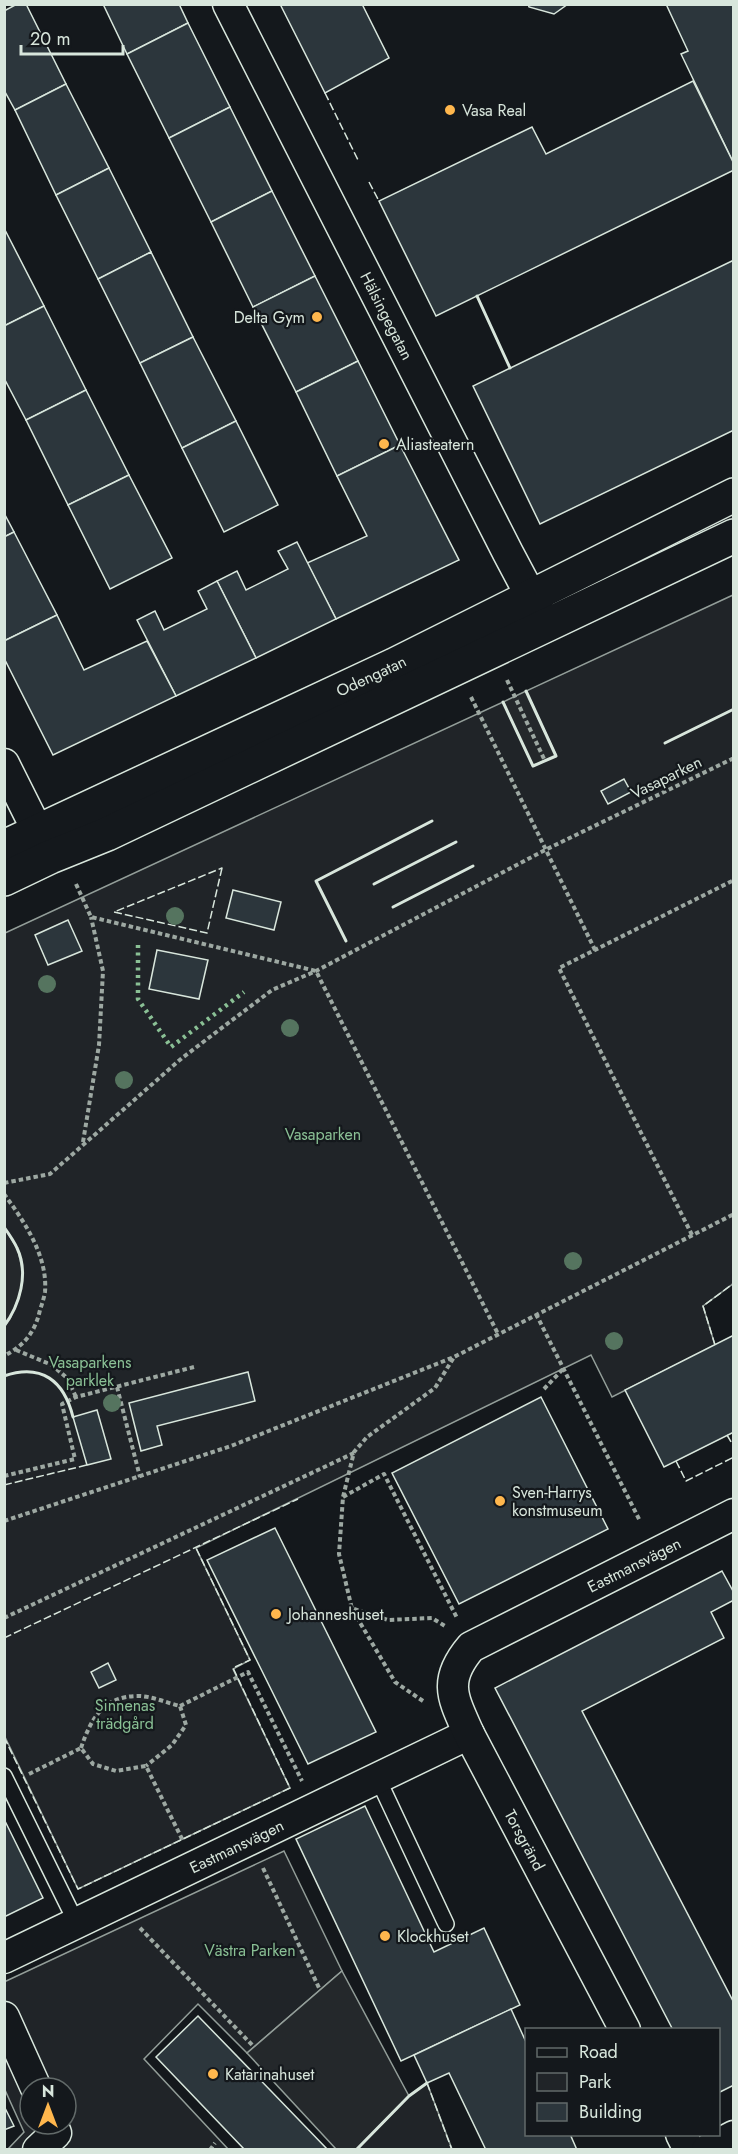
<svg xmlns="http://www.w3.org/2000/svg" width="738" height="2154" font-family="Jost,sans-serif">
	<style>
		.green { fill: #202428; stroke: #939e99; stroke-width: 1.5; fill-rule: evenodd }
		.parking { fill: #24282b; stroke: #939e99; stroke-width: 1.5 }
		.building { fill: #2c363c; stroke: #d8e6dc; stroke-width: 1.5 }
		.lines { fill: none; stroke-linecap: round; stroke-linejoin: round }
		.lane-casing { stroke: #d8e6dc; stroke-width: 18 }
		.street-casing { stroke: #d8e6dc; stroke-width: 33 }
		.secondary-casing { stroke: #d8e6dc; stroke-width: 36 }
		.path { stroke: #9da8a2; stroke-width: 4; stroke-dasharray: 4.5 3; stroke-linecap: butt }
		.lane { stroke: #14181c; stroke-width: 15 }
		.street { stroke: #14181c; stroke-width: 30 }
		.secondary { stroke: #14181c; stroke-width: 33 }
		.hedge { stroke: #8ac095; stroke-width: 4.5; stroke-dasharray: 3 4.5; stroke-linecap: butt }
		.fence { stroke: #d8e6dc; stroke-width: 1.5; stroke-dasharray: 8 3; stroke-linecap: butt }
		.wall { stroke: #d8e6dc; stroke-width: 3 }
		.tree { fill: #55745f }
		.poi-dot { fill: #ffb74d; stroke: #14181c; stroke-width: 2 }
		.labels { text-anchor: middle; stroke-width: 4.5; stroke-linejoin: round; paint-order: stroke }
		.poi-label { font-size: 16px; fill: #d8e6dc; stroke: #14181c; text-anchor: start }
		.street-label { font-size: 16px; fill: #d8e6dc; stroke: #14181c }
		.park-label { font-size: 16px; fill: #8ac095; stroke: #14181c }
	</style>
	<rect width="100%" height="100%" fill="#14181c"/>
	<g class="green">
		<polygon points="733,595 734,1283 703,1306 715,1345 612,1397 591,1355 196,1548 250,1660 233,1669 290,1788 78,1889 5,1737 5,933 503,702 533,766 556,755 526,691"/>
		<path d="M284 1851 342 1971 247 2053 198 2004 144 2059 229 2150 8 2149 24 2132 5 2090 4 1982ZM30 2088H66V2124H30Z"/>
		<polygon points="427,2083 452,2149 357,2150 409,2096"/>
	</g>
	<g class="parking">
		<polygon points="526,691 556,756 533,766 503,702"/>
		<polygon points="4,1227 18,1250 23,1274 20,1294 10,1319 5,1326"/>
		<polygon points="342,1971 409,2096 357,2149 336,2149 247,2053"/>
	</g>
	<g class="building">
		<polygon points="17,4 26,4 66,84 15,110 4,90 4,11"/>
		<polygon points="103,4 179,4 188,23 127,54"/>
		<polygon points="280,4 362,4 389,58 325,93"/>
		<polygon points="528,4 568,4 554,14 529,7"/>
		<polygon points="666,4 734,4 734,164 681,54 688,51"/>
		<polygon points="188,23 230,107 169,138 127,54"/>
		<polygon points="693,81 734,164 734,170 436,316 379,201 532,127 546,154"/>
		<polygon points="66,84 109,168 56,195 15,110"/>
		<polygon points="230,107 272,191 211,222 169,138"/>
		<polygon points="109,168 151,252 98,279 56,195"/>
		<polygon points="272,191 315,276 253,307 211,222"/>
		<polygon points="4,228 44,306 4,326"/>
		<polygon points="151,252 193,337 140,363 98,279"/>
		<polygon points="734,260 734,430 540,524 473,386"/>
		<polygon points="315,276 358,361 296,392 253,307"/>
		<polygon points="44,306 86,390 26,420 4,378 4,326"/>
		<polygon points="193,337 236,421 182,448 140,363"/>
		<polygon points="358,361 400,445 337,476 296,392"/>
		<polygon points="86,390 129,475 68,505 26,420"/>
		<polygon points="236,421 278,505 224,532 182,448"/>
		<polygon points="400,445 459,560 336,619 307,563 367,536 337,476"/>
		<polygon points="129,475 172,558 110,589 68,505"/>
		<polygon points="4,513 14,532 4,537"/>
		<polygon points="14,532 57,615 4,641 4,537"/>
		<polygon points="297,542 336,619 256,658 217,581 237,571 246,590 288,569 278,551"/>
		<polygon points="217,581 256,658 176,696 137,620 155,611 164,630 207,609 198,591"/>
		<polygon points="57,615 84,670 147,641 176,696 53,755 4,658 4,641"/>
		<polygon points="624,779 631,792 608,804 601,791"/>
		<polygon points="233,890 281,902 274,930 226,918"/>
		<polygon points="68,920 82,951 48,965 35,935"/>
		<polygon points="157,950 208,960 199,999 149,989"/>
		<polygon points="734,1335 734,1432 664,1467 625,1390"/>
		<polygon points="248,1372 255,1401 157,1426 162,1445 141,1451 129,1403"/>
		<polygon points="541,1397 608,1529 459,1604 392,1473"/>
		<polygon points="97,1410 111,1459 87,1465 73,1417"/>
		<polygon points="275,1528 376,1732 308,1764 207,1560"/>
		<polygon points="722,1571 734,1593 734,1600 711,1612 724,1638 582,1711 734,2003 734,2085 718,2093 718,2030 673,2030 495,1688"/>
		<polygon points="108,1663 116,1680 99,1688 91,1672"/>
		<polygon points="365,1806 434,1952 484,1928 520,2005 401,2061 296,1839"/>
		<polygon points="4,1819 43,1898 4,1917"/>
		<polygon points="511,2009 526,2042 526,2134 570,2134 577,2150 486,2150 449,2073 427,2083 414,2055"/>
		<polygon points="198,2016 271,2091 328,2150 245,2150 156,2057"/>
		<polygon points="4,2106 14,2126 4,2130"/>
	</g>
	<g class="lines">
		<defs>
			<g id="lane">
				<polyline points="4,1776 77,1924"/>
				<polyline points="378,1779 446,1924"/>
			</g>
			<g id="street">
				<path id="s1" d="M228 4 508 553 542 617"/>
				<polyline points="4,764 49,854"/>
				<path id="s2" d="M4 1958 469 1734"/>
				<polyline points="4,2017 36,2088"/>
				<path id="s3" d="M625 2030 469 1734C453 1698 442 1681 471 1647L734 1514"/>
				<polyline points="681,2134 689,2150"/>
				<polyline points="38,2150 56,2133 52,2124"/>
				<polyline points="707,2150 734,2136"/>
			</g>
			<g id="secondary">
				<path id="s4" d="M4 847 394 665 734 495"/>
				<polyline points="4,879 50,857 107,834 734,536"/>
			</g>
		</defs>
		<use href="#lane" class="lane-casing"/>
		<use href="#street" class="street-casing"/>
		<use href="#secondary" class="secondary-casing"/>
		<g class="path">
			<polyline points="507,680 545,761"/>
			<polyline points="471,697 595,950"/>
			<polyline points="76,884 91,917 316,971 498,1334"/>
			<polyline points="83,1142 99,1045 103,971 91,917"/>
			<polyline points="4,1183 50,1174 182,1058 272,990 316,971 545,850 734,758"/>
			<path d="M4 1194C24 1221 48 1256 45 1292 44 1298 42 1304 40 1310 35 1332 25 1345 4 1356"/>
			<polyline points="692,1235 559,968 734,880"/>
			<polyline points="536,1314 640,1521"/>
			<polyline points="16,1350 52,1365 67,1378 76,1397"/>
			<polyline points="117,1387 140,1477"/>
			<polyline points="544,1389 564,1368"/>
			<polyline points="4,1476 75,1459 62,1404 76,1397 194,1367"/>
			<polyline points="343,1497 384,1474 457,1618"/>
			<polyline points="4,1521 231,1446 454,1357 734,1214"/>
			<polyline points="354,1609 388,1620 432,1618 445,1626"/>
			<polyline points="4,1618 354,1453"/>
			<polyline points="423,1701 395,1682 352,1609 339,1554 343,1497 354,1452 367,1437 435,1388 454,1357"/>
			<polyline points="180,1706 248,1672 302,1781"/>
			<path d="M81 1748C91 1718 104 1696 138 1696 152 1696 167 1703 180 1706L186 1725 172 1745 146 1766"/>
			<polyline points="29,1774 81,1748 93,1764 116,1771 146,1766 182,1839"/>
			<polyline points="263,1868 320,1990"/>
			<polyline points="140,1928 254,2047"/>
			<polyline points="210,2150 215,2143"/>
		</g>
		<use href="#lane" class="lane"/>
		<use href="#street" class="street"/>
		<use href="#secondary" class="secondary"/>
		<polyline class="hedge" points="138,945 138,999 171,1047 244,992"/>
		<g class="fence">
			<polyline points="325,93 358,160"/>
			<polyline points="369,182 379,201"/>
			<polyline points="503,702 533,766 556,756 526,691"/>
			<polygon points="222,868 207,933 114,912"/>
			<polyline points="715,1345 703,1306 734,1283"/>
			<polyline points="727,1435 734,1447"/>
			<polyline points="676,1461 686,1481 734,1457"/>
			<polyline points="4,1485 87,1465"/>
			<polyline points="4,1638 298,1499"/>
			<polyline points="4,1737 78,1889 290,1788 233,1668 250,1660 196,1548"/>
			<polyline points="427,2083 452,2150"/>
		</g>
		<g class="wall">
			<polyline points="477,296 510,368"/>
			<polyline points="503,702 533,766 556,756 526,691"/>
			<polyline points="665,743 734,709"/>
			<polyline points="374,884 456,842"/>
			<polyline points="393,907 473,866"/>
			<polyline points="346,941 316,881 432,821"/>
			<path d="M4 1227C9 1234 14 1241 17 1248 29 1273 20 1305 4 1326"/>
			<path d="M4 1376C42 1363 64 1381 73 1417"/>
			<polyline points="357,2149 409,2096 427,2083"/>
		</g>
	</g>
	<g class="tree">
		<circle cx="175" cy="916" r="9"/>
		<circle cx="47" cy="984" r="9"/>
		<circle cx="290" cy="1028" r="9"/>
		<circle cx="124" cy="1080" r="9"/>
		<circle cx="573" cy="1261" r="9"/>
		<circle cx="614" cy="1341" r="9"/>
		<circle cx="112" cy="1403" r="9"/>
	</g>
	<g class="poi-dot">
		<circle cx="450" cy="110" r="6"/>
		<circle cx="317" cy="317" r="6"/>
		<circle cx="384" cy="444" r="6"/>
		<circle cx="500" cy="1501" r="6"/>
		<circle cx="276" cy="1614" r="6"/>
		<circle cx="385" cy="1936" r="6"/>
		<circle cx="213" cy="2074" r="6"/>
	</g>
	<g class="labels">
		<g class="poi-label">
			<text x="462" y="116">Vasa Real</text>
			<text x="305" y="323" text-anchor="end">Delta Gym</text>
			<text x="396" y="450">Aliasteatern</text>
			<text x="512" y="1498">Sven-Harrys<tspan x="512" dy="18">konstmuseum</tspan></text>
			<text x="288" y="1620">Johanneshuset</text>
			<text x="397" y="1942">Klockhuset</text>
			<text x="225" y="2080">Katarinahuset</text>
		</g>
		<g class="street-label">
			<text dy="6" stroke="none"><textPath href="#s1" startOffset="350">Hälsingegatan</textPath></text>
			<text dy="6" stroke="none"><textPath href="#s4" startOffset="405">Odengatan</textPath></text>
			<text transform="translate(666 777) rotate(-26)" y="6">Vasaparken</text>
			<text dy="6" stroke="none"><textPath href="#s3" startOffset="612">Eastmansvägen</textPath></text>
			<text transform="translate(525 1840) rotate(62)" y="6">Torsgränd</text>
			<text dy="6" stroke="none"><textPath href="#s2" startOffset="258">Eastmansvägen</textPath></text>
		</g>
		<g class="park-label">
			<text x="323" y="1140">Vasaparken</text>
			<text x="90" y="1368">Vasaparkens<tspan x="90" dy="18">parklek</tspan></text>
			<text x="125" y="1711">Sinnenas<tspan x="125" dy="18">trädgård</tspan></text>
			<text x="250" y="1956">Västra Parken</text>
		</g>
	</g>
	<rect width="738" height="2154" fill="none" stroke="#d8e6dc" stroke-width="12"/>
	<rect x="525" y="2028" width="195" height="108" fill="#14181c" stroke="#626a69" stroke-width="1.5"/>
	<rect x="537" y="2048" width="30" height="9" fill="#14181c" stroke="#626a69" stroke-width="1.5"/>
	<text x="579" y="2058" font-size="18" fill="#d8e6dc">Road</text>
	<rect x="537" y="2073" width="30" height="18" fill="#202428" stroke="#626a69" stroke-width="1.5"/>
	<text x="579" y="2088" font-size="18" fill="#d8e6dc">Park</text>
	<rect x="537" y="2103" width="30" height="18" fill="#2c363c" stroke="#626a69" stroke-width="1.5"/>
	<text x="579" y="2118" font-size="18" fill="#d8e6dc">Building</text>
	<g transform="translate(48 2106)"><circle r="28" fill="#14181c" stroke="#626a69" stroke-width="1.5"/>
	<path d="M0-4.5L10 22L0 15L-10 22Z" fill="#ffb74d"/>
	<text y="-9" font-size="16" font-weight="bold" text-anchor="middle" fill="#d8e6dc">N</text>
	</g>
	<path d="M21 45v9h102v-9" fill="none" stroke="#d8e6dc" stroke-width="3"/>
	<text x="30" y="45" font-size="18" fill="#d8e6dc" stroke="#14181c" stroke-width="4.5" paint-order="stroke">20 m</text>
</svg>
